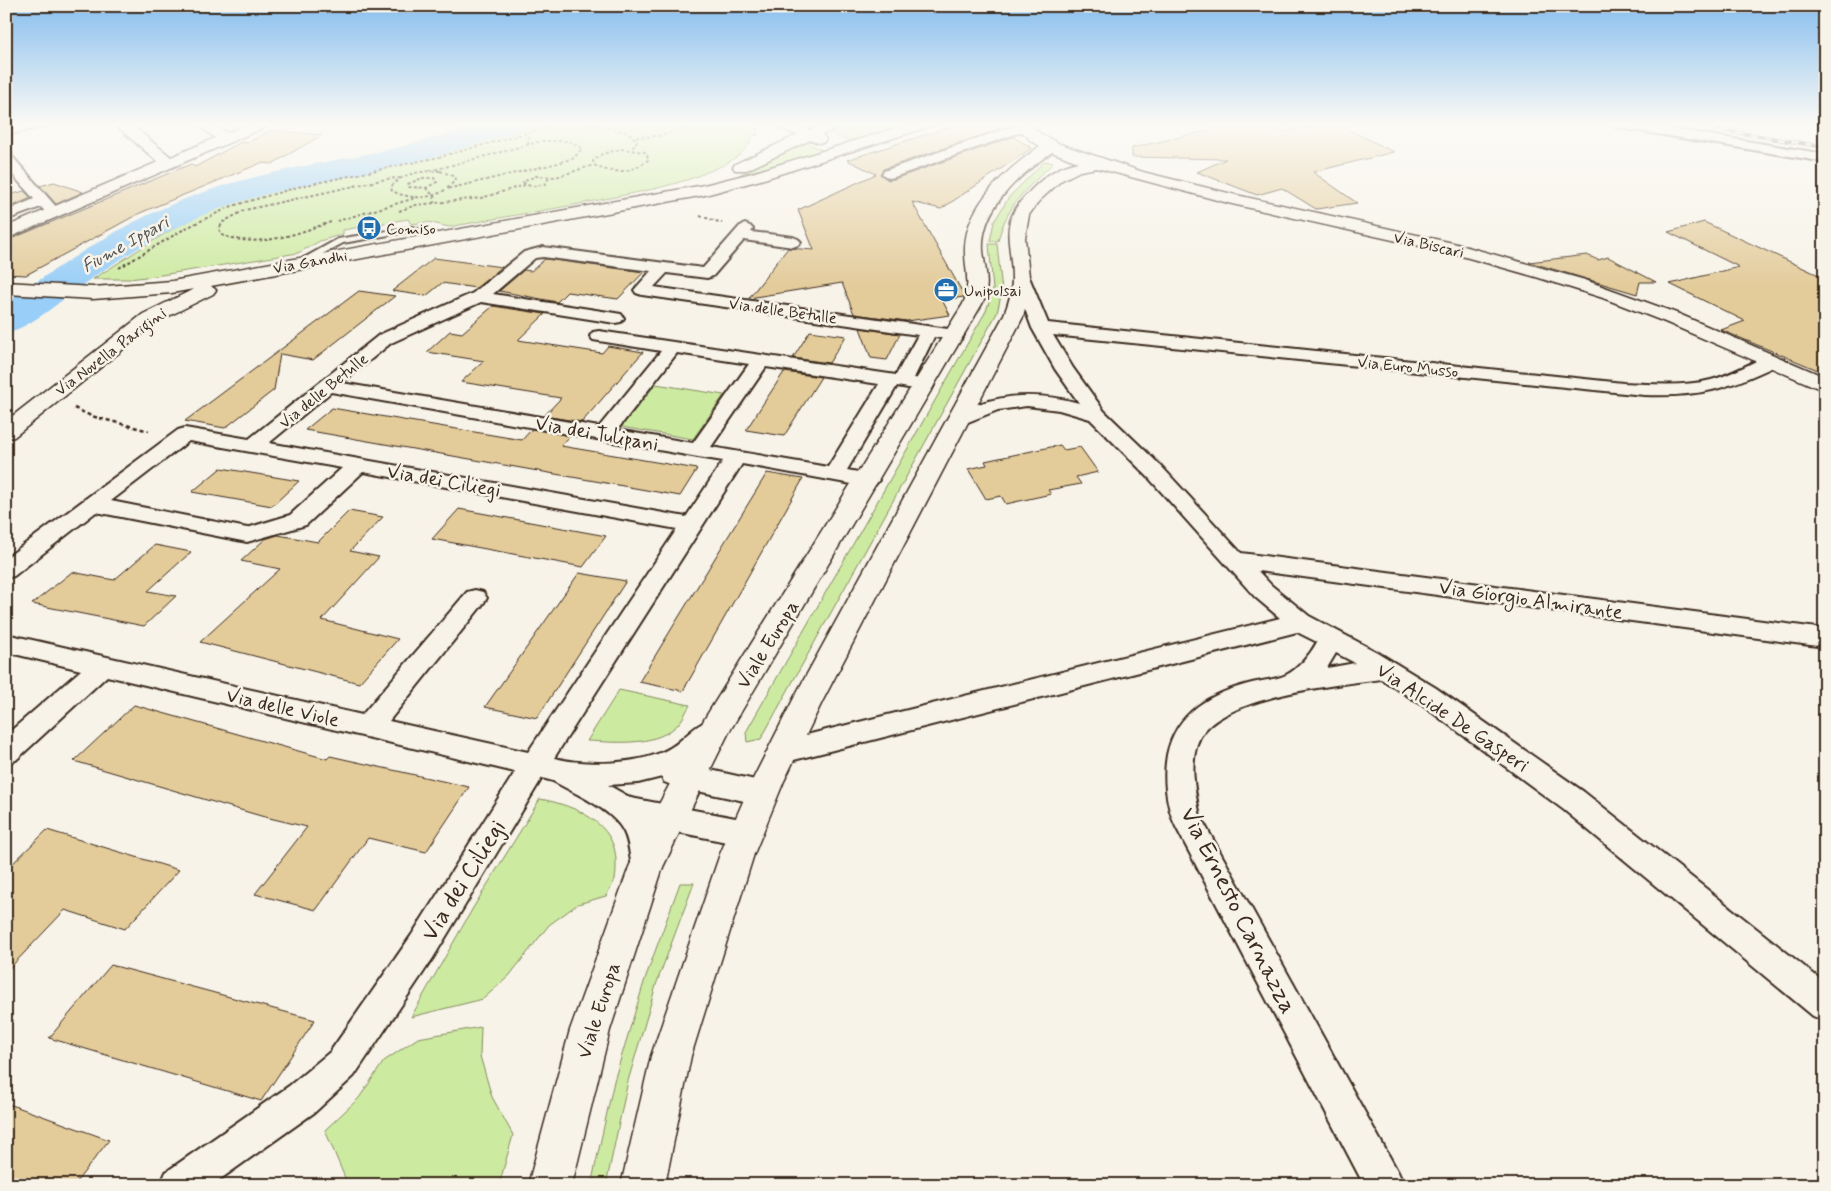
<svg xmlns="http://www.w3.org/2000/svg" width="1831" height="1191" font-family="Mynerve,sans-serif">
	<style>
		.green { fill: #cdeaa1; stroke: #848a60 }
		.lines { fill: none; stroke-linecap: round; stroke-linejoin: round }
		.river { fill: #98cef7; fill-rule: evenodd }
		.building { fill: #e3cb9a; stroke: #3b2a1e }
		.lane-casing { stroke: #3b2a1e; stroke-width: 4 }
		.street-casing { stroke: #3b2a1e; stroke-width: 4 }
		.secondary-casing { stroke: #3b2a1e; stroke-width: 3 }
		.path-far1 { stroke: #3b2a1e; stroke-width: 2; stroke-dasharray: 3 2.5; stroke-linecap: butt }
		.path { stroke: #3b2a1e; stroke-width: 2.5; stroke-dasharray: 4 3; stroke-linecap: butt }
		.lane { fill: #f7f3e8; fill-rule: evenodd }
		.street { fill: #f7f3e8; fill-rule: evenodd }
		.secondary { fill: #f7f3e8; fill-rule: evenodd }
		.rail-casing { stroke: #3b2a1e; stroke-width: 4 }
		.rail { stroke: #f7f3e8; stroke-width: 2.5; stroke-dasharray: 7; stroke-linecap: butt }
		.labels { text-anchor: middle; stroke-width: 5; stroke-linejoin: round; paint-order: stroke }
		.far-poi-label { font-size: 16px; fill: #3b2a1e; stroke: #f7f3e8; text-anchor: start }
		.far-street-label { font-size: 16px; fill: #3b2a1e; stroke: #f7f3e8 }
		.far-water-label { font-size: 18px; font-style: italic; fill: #525354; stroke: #f7f3e8 }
		.street-label { font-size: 20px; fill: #3b2a1e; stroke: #f7f3e8 }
		.near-street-label { font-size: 24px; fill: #3b2a1e; stroke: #f7f3e8 }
	</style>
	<rect width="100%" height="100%" fill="#f7f3e8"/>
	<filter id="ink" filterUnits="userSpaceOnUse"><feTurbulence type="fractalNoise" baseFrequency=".02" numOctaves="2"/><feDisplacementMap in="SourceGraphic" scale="10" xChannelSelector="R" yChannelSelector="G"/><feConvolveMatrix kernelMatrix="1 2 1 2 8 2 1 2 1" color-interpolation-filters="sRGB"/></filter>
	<g filter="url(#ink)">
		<g class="green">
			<path d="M547 123H751C754 127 753 132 752 137 747 153 727 164 712 170 680 185 644 191 610 198 556 209 502 217 449 227L428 222 411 224 408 219 402 220 343 230V234L320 241 298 253 155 276 129 279H93C132 255 171 226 214 209 280 183 350 172 419 157 462 148 504 135 547 123Z"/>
			<path d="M849 123H909C887 130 852 150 831 133L832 128Z"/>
			<polygon points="803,141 824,151 739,175"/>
			<path d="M1045 161 1053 163C1027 189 1007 204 998 241H990L994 222 1009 197Z"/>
			<polygon points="989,244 997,244 1002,291 997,313 761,739 747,742 746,732 986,311 993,290"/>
			<polygon points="656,384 724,395 693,439 621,427"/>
			<path d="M619 690 690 705C686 711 684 717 680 722 658 748 616 742 587 741Z"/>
			<path d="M540 799C574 805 617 823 616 863 616 868 616 874 615 879 613 885 609 890 606 896L578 904 549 925 509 976 483 999 411 1017 473 908Z"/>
			<polygon points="680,883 694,883 657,982 628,1081 606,1185 591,1185 614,1081 645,979"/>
			<polygon points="481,1027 480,1056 492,1097 513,1135 499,1185 348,1185 325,1130 359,1098 384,1061 418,1038"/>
		</g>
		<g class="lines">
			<path class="river" d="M486 123H531L527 129C484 142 441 156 397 166 333 181 267 189 206 214 164 232 123 256 85 283 62 299 34 326 6 333V303C69 259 134 215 207 191 268 170 332 162 395 148 425 141 456 131 486 123Z"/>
		</g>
		<g class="building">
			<polygon points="968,123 984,123 1000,129 883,169 880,174 888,180 894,179 1013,137 1032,148 941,209 912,202 964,295 964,297 942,300 950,315 907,321 854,314 842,283 749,298 788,248 814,250 798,210 876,174 847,160 943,129"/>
			<polygon points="1241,123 1255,129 1271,127 1281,132 1335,123 1394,152 1313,172 1357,203 1316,209 1282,188 1257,195 1197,172 1226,159 1132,157 1132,148"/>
			<polygon points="271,130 322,135 272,164 261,163 140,213 26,275 6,274 6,241 191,164 195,167 241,142 247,143"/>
			<polygon points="54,182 83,192 56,204 40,186"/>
			<polygon points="24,191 31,198 6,209 6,196"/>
			<polygon points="1704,222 1825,278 1825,373 1721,330 1745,321 1670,284 1739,267 1668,232"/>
			<polygon points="1587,255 1598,260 1608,257 1656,282 1640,282 1637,294 1529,262"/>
			<polygon points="434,258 502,267 476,288 442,283 426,296 392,291"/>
			<polygon points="545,259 644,272 618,299 567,292 557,302 499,291 524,270 531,271"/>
			<polygon points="359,291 395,296 313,360 280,354 274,390 225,428 185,421"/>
			<polygon points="493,306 545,314 518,340 602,353 608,346 643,352 582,422 544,416 561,398 461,382 484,361 427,352 450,331 462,333"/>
			<polygon points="860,328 900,334 887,360 871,358"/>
			<polygon points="810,331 846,336 829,363 793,358"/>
			<polygon points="784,372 821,377 784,436 746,430"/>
			<polygon points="332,408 522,440 532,429 570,436 561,446 697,469 680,496 305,430"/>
			<polygon points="1060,445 1064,450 1080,447 1098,472 1076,477 1081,484 1048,490 1051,494 1006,504 1001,496 986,499 968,469 987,465 985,461"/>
			<polygon points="221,468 299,481 272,506 192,492"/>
			<polygon points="767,473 803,479 683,691 639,682"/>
			<polygon points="459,509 606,536 583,567 432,539"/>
			<polygon points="349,511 383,517 350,551 379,557 322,620 398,639 359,683 200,642 280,569 241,561 265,539 278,535 318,542"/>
			<polygon points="155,545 191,552 148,591 176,596 144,626 32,604 72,572 114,580"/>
			<polygon points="579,573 626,581 537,718 485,707"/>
			<polygon points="134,705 327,759 330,756 469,787 426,852 368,838 316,910 255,894 307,827 261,816 74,761"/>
			<polygon points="47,830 179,870 125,929 65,910 6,972 6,870"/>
			<polygon points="111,965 315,1020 261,1101 49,1038"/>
			<polygon points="6,1103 109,1140 74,1185 6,1185"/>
		</g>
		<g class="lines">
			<defs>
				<polygon id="lane" points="412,227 450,237 446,239 412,231 343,243 302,265 295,263 338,239"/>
				<g id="street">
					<polygon points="26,123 48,123 46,126 6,135 6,127"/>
					<polygon points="1609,123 1636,123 1825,154 1825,162 1615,127"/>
					<polygon points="1026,124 1032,128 1030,131 1015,134 894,177 889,178 882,174 884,171 1008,128"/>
					<polygon points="6,154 11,155 58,209 60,212 58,215 48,215 41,207 6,220 6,211 34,199 6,167"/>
					<path d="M745 224 750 226 753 229 751 232 793 237 798 239 801 242 798 245 793 247 744 240 713 276 707 278 667 273 654 287 955 330 961 331 964 335 961 339 955 340 934 337 914 378 932 381 934 385 932 389 925 391 897 386 847 470 875 475 879 480 875 485 868 487 742 464 554 758C586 766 642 765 670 748 688 738 699 715 722 722L725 730 722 738 688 765 773 784 777 793 773 802 763 805 674 786 664 782 662 777 638 783 608 785 631 798 746 820 756 824 761 833 756 842 746 846 653 827 661 867 657 877 646 881 635 877C629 862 631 846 624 832 614 810 574 793 553 781L542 778 433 958 354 1076 315 1112 212 1185H160L166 1172 289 1086 330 1052 411 936 515 772 107 676 16 760 6 763V735L81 670 6 652V634L362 715 467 592 475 590 483 592 487 598 483 604 389 721 528 752 677 529 363 472 306 525 247 542 96 512 14 576 6 578V558L178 430 185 428 249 439 379 335 473 293 524 252 543 247 703 268 740 226ZM543 257 651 271 634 290 636 293 642 295 918 335 896 375 599 331 593 332 590 336 593 340 661 351 599 427 342 383 391 343 481 302 615 323 621 322 624 318 621 314 615 313 493 294 535 258ZM677 353 749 364 693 443 617 430ZM766 367 879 384 828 467 711 447ZM331 392 698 457 723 461 686 517 269 443ZM189 441 342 468 290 515 247 528 111 501Z"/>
					<path d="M1021 272 1027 274 1029 277 1048 323 1623 383C1652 384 1683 387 1711 380 1730 375 1747 365 1765 357L1771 356 1777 357 1780 361 1777 365C1727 389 1701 397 1644 395L1053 335 1073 368 1104 411 1162 467 1241 553 1825 629V647L1258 571 1271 585 1309 616 1377 652 1436 688 1584 792 1825 983V1021L1813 1016 1564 810 1418 702 1381 679C1336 685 1223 696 1200 737 1188 761 1195 792 1200 816L1398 1172 1404 1185H1364L1176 827C1166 806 1163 778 1167 755 1176 711 1212 693 1252 683 1262 680 1276 680 1286 675 1298 669 1310 655 1317 642L1297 632 782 763 772 760 768 752 772 744 782 741 1280 618 1255 597 1148 477 1090 419 1059 410 1027 406 998 410 958 426 951 424 948 420C954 412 966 408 975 405 1010 393 1043 393 1079 403L1055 369 1032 328 1013 277 1015 274ZM1336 653 1355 663 1327 668Z"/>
				</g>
				<g id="secondary">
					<polygon points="113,123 129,123 171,157 215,138 196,123 212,123 227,133 251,123 270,123 268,126 6,239 6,227 158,162"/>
					<polygon points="774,123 793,123 809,130 824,123 842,123 840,126 822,135 826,139 824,142 819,143 810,140 747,170 735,170 733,167 735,164 797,135 776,126"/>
					<polygon points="912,123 933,123 931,126 764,179 705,195 211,286 216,290 213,294 157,322 14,437 6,439 6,421 143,314 194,289 172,293 93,299 6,294 6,282 93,287 172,281 704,185 752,173"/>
					<path d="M1026 124 1031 125 1041 134 1060 144 1143 172 1232 194 1453 243 1585 280 1679 314 1825 377V391L1665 322 1603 298 1536 277 1451 253 1232 204 1097 168 1080 171 1062 180 1039 201 1029 215 1025 238 1030 286 1023 317 822 702 784 781 754 854 691 1056 665 1185H621L651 1056 720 854 752 781 796 694 1003 317C1008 305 1012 293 1012 280 1012 237 996 224 1032 189 1046 175 1059 166 1078 162L1052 152C1020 175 980 208 983 251 985 270 991 286 982 304L728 734 684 823 663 867 610 1030 572 1185H528L570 1030 629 867 657 808 705 718 963 304C972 284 964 268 965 247 967 203 1007 170 1040 146L1031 141 1019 128 1021 125Z"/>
				</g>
			</defs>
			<use href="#lane" class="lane-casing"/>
			<use href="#street" class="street-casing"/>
			<use href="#secondary" class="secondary-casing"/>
			<g class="path-far1">
				<polyline points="586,123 629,133 637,141 632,149"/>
				<polyline points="617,123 621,125 627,123"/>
				<polyline points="755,123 757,126 756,136"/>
				<polyline points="636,137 658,136 703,123"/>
				<polyline points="528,144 529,132"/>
				<path d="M621 149 645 152 649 159C634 173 612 175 594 165L593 161 602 154Z"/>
				<polyline points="430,171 542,141 568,141 582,148 574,158 558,163 447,189"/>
				<path d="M440 171 454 176 455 180C441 200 413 201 392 191L391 187C403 172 422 171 440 171Z"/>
				<polygon points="422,178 434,178 437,182 426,188 409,187 408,184"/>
				<path d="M549 178 545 184C537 186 529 188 523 182L535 176 556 177 594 165"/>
				<polyline points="426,188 434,196 434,203"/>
				<polyline points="399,211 416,205 481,198 525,185"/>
				<polyline points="700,216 722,223"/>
				<polyline points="337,221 412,199 416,196"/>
				<path d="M331 222C295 234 259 249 222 235L219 229 223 222 245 210 386 179 400 178"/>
				<polyline points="119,268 186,228 232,206 302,186 439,157 563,123"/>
			</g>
			<polyline class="path" points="74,408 91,416 149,431"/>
			<use href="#lane" class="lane"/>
			<use href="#street" class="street"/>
			<use href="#secondary" class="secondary"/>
			<defs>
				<polyline id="rail" points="1681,123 1825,147"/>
			</defs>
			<use href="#rail" class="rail-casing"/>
			<use href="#rail" class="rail"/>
		</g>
	</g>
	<linearGradient id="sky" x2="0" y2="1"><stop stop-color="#88beee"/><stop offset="0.43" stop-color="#fbfaf5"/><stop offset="1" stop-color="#fbfaf5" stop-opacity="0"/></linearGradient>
	<rect width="1831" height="289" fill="url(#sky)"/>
	<defs>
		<symbol id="bus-disc" viewBox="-11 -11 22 22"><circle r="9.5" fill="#1f6fb2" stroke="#f7f3e8"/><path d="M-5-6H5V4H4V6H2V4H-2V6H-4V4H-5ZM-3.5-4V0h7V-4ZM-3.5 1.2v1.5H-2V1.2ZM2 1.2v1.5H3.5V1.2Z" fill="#fff"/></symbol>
		<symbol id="office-disc" viewBox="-11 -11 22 22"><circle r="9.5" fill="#1f6fb2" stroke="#f7f3e8"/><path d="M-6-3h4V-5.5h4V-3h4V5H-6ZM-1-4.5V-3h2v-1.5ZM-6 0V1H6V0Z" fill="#fff"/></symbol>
	</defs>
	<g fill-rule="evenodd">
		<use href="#bus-disc" x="355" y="214" width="28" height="28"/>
		<use href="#office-disc" x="932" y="276" width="28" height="28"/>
	</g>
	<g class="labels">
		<g class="far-poi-label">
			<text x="386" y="234">Comiso</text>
			<text x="964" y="296">Unipolsai</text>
		</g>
		<g class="far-street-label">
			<text transform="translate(1429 244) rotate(13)" y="6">Via Biscari</text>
			<text transform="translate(310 261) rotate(-10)" y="6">Via Gandhi</text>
			<text transform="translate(783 310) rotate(8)" y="6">Via delle Betulle</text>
			<text transform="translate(110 351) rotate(-37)" y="6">Via Novella Parigini</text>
			<text transform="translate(1408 366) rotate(6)" y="6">Via Euro Musso</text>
			<text transform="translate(323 390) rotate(-39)" y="6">Via delle Betulle</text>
		</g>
		<g class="far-water-label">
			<text transform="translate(125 244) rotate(-29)" y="6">Fiume Ippari</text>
		</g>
		<g class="street-label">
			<text transform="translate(597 433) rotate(10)" y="7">Via dei Tulipani</text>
			<text transform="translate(444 480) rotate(10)" y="7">Via dei Ciliegi</text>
			<text transform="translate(1531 599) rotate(8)" y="7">Via Giorgio Almirante</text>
			<text transform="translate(767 644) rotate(-58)" y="7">Viale Europa</text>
			<text transform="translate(283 707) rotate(13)" y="7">Via delle Viole</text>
			<text transform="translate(1453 717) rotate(34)" y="7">Via Alcide De Gasperi</text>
			<text transform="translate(598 1010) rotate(-72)" y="7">Viale Europa</text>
		</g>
		<g class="near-street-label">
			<text transform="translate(463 880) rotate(-58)" y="8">Via dei Ciliegi</text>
			<text transform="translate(1239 910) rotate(63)" y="8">Via Ernesto Carnazza</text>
		</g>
	</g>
	<rect width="1831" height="1191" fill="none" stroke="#f7f3e8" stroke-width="25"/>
	<rect x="12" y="12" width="1806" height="1166" fill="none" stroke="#3b2a1e" stroke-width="2" filter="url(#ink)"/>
</svg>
